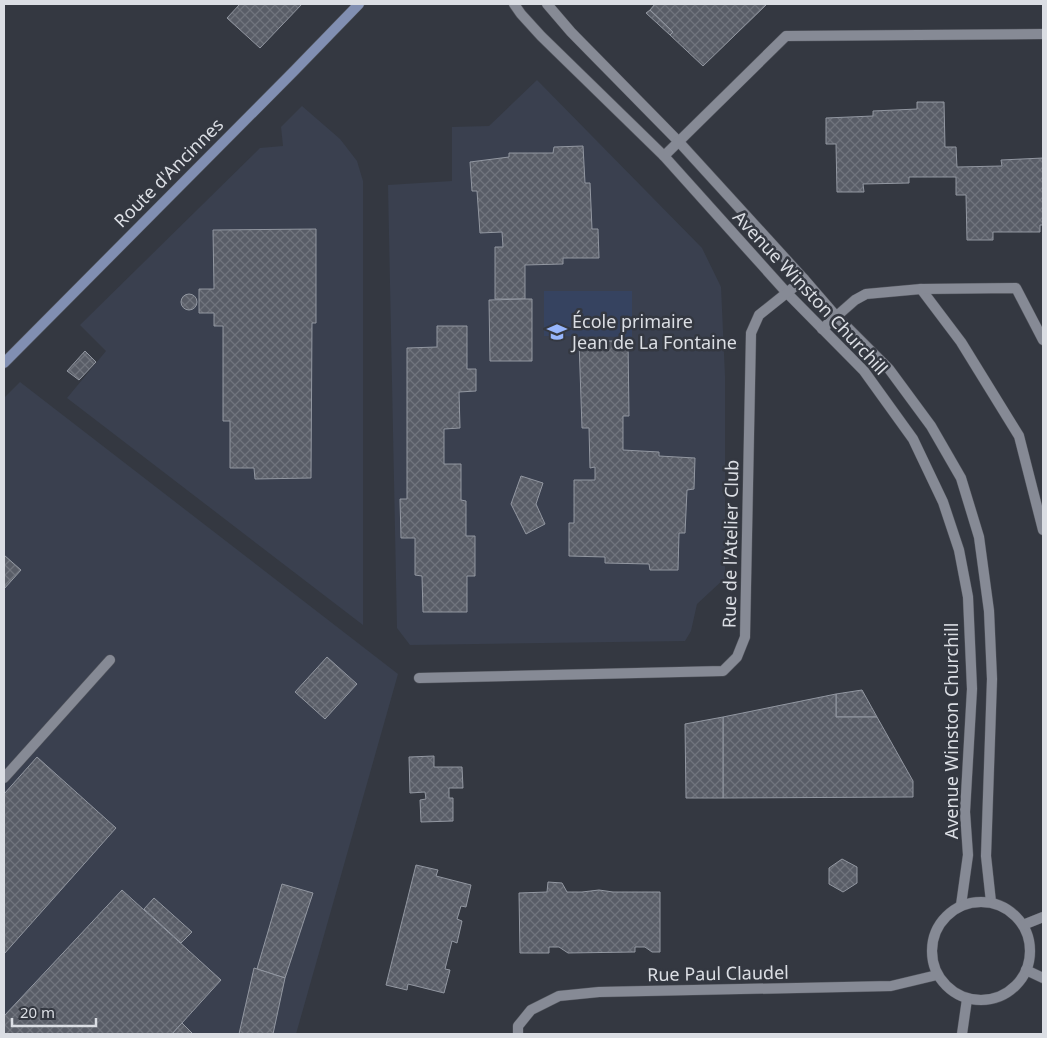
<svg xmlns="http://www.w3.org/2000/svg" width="1047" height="1038" font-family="'Noto Sans',sans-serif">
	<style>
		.built { fill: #3a404f }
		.grass { fill: #364360 }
		.building { fill: url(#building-cross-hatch); stroke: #9297a1 }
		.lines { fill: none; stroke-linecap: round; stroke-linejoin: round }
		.lane-casing { stroke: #51545c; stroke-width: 11 }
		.street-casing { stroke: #51545c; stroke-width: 11 }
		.secondary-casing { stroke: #51545c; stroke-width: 11 }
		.lane { stroke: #868a95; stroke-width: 10 }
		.street { stroke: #868a95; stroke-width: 10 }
		.secondary { stroke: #818fb2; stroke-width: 10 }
		.labels { text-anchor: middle; stroke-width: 5; stroke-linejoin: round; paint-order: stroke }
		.street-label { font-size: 18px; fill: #dbdee4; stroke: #343841 }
		.poi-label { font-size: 18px; fill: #dbdee4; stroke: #343841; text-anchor: start }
	</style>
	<defs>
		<pattern id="building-cross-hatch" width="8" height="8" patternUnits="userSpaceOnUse" patternTransform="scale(1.25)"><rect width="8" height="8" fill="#595d67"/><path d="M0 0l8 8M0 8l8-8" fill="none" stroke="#70747d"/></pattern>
	</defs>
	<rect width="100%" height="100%" fill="#343841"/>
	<g class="built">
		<polygon points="537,80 702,248 721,287 725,376 725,578 697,604 691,631 685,641 410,645 397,628 388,185 452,181 452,127 489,126"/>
		<polygon points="302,106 340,139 357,161 363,181 363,625 67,398 106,351 80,325 260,148 283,146 281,127"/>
		<polygon points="20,382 398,674 296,1034 4,1034 4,398"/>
	</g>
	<polygon class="grass" points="544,291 632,291 632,337 544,336"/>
	<g class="building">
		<polygon points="240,4 302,4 260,48 227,18"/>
		<polygon points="655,4 767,4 703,66 670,35 673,32 650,10"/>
		<polygon points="650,10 673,32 670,35 646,13"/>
		<polygon points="917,102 944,102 945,147 956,147 957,167 1002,166 1001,160 1043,158 1043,225 1040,225 1040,232 993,232 993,240 967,240 966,195 956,195 956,177 909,177 909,183 863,184 864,192 837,192 836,144 826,144 826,118 873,116 873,111 917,109"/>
		<polygon points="583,146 585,183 590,183 592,229 598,229 599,258 563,258 563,264 525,265 525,299 495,299 495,247 503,247 502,232 480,233 477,191 472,191 470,162 509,157 509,153 553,153 554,147"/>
		<polygon points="316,229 316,323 312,323 311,478 255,479 254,468 230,468 230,421 223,421 223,326 214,326 214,313 199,313 199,289 214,289 213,230"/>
		<circle cx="189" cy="302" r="8"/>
		<polygon points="525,299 532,299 532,361 490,361 489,300"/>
		<polygon points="437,326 467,326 467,369 476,369 476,391 459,392 460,428 444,429 444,464 461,464 461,500 466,501 466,536 475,536 475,576 467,576 467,612 423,612 422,576 415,575 415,538 401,538 400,499 407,499 407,348 437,347"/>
		<polygon points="579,341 628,341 629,416 623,416 623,450 659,452 659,456 695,458 694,489 687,490 685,533 679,533 678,570 650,570 649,564 605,563 605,557 569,556 569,523 574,523 574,480 595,480 595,467 590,468 589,428 582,428"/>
		<polygon points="85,351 96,362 79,380 67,371"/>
		<polygon points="521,476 543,483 536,504 545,524 526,534 511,504"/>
		<polygon points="4,555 21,570 4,589"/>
		<polygon points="327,657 357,684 325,719 295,692"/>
		<polygon points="862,690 877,717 836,717 836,694"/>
		<polygon points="836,694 836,717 877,717 913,781 913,797 723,798 723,717"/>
		<polygon points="723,717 723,798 686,798 685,724"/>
		<polygon points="434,756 434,767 462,767 463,788 449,788 449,798 453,798 453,821 421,822 420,800 426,799 425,792 410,793 409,757"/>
		<polygon points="37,757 116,828 4,954 4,794"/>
		<polygon points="842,859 857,867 857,883 843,892 829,884 829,868"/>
		<polygon points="416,865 438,870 436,876 471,885 466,907 461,906 457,919 462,921 457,943 452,941 445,969 450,970 444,993 408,984 407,990 386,985"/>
		<polygon points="548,882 562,883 567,892 582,892 599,890 613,892 660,892 660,952 652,952 645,947 635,947 635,952 568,953 559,947 549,947 549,953 520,953 519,893 547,892"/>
		<polygon points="282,884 313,893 285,978 257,969"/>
		<polygon points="122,890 221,980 172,1034 4,1034 4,1016"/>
		<polygon points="154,898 192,932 181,943 144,909"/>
		<polygon points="254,968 285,978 273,1034 239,1034"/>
		<polygon points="182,1023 193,1034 172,1034"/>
	</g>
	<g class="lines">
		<defs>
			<g id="lane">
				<polyline points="921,289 961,342 1019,436 1043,530"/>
				<polyline points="822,329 855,300 866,294 921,289 1016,288 1043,340"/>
				<polyline points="4,778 110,660"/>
			</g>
			<g id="street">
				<polyline points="514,4 521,14 541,36 664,156 787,293 864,371 913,439 943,502 959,550 968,597 972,689 965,812 968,855 961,905"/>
				<polyline points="547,4 571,32 679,142 804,279 836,316 889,369 931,426 961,478 979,537 989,611 992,679 986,856 991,902"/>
				<polyline points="664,156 786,36 1043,34"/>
				<polyline points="419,678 723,671 737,657 745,637 751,333 759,315 804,279"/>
				<circle cx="981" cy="951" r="49"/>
				<polyline points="1023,925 1043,917"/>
				<polyline points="1026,970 1043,978"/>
				<polyline points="518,1034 518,1026 531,1010 559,996 599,992 891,986 937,975"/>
				<polyline points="962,1034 967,999"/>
			</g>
			<polyline id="secondary" points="4,363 295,70 359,4"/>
		</defs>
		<use href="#lane" class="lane-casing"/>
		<use href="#street" class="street-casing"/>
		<use href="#secondary" class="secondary-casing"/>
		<use href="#lane" class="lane"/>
		<use href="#street" class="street"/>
		<use href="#secondary" class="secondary"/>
	</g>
	<defs>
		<symbol id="school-bare" viewBox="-9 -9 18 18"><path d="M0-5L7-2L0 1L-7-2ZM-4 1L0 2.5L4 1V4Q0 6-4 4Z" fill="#97b6fd" stroke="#343841" stroke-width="2.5" paint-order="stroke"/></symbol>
	</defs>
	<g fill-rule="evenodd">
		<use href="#school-bare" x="543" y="318" width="28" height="28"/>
	</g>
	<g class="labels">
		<g class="street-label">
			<text transform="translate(169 173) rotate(-45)" y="6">Route d'Ancinnes</text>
			<text transform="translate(810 293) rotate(47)" y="6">Avenue Winston Churchill</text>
			<text transform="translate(731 544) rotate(-89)" y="6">Rue de l'Atelier Club</text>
			<text transform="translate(952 731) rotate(-90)" y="6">Avenue Winston Churchill</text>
			<text transform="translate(718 974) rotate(-1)" y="6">Rue Paul Claudel</text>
		</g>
		<g class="poi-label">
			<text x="572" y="328">École primaire<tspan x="572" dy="21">Jean de La Fontaine</tspan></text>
		</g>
	</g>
	<rect width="1047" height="1038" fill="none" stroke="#dbdee4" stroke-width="10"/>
	<path d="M12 1018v8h84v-8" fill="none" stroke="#dbdee4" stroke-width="2.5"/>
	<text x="20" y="1018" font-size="15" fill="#dbdee4" stroke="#343841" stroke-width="4" paint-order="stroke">20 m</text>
</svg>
